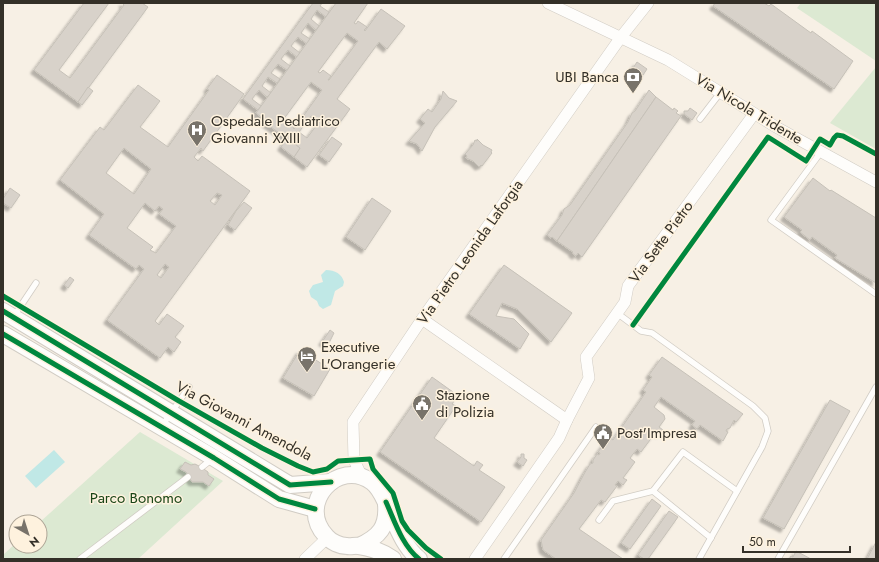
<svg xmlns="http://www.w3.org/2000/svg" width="879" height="562" font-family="Jost,sans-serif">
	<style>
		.green { fill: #dce9d2 }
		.water { fill: #c0e8e6 }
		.building { fill: #d8d2ca; stroke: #c6c1b8; fill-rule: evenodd; filter: url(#shadow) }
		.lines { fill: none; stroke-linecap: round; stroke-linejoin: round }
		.service-casing { stroke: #d1ccc4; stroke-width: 7 }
		.minor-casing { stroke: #d1ccc4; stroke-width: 12 }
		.secondary-casing { stroke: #d1ccc4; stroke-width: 18 }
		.service { stroke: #fefdfb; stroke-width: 5.5 }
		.minor { stroke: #fefdfb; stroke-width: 11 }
		.secondary { stroke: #fefdfb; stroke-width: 16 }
		.cycleway-casing { stroke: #fef2de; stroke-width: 8 }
		.cycleway { stroke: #00873e; stroke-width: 5 }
		.labels { text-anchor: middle; stroke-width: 3; stroke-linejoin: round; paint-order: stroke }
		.poi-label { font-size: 15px; fill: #343028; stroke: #fef2de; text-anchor: start }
		.street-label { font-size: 15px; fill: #343028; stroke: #fef2de }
		.park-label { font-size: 15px; fill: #194516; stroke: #fef2de }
	</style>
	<defs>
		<filter id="shadow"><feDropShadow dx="-3.5" dy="3.5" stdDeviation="1" flood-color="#0004"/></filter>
	</defs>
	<rect width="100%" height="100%" fill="#f7f0e5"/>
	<g class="green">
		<polygon points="801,3 876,3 876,61 797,8"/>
		<polygon points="876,67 876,149 830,123"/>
		<polygon points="140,432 223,481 138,559 3,559 3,555 16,543 16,546 40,546 40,522"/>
	</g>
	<g class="water">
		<path d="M326 270C335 270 342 274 344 282L343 286 335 291 331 305 323 309 319 306 317 301 311 297 309 291 313 285 323 282 321 275Z"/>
		<polygon points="54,450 65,462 36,488 25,476"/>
	</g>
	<g class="building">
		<polygon points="84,3 109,3 59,70 70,78 124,5 122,3 142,3 148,7 78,102 34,70"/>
		<polygon points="313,3 322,3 320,6 329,12 326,17 317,10 311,19 319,26 316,30 308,23 301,33 310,39 307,44 298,37 291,46 300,53 297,57 288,50 281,59 290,66 287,70 278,64 271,73 280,79 277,83 268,77 262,86 271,93 267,97 259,90 252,99 261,106 258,110 243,99"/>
		<path d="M336 3H368L354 23 356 24 358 21 367 27 364 30 365 31 381 9 405 26 387 49 379 42 337 99 350 109 307 167 294 157 300 148 264 122 265 120 256 113ZM347 33 358 41 329 80H328L331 76 323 70 320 73 318 72ZM311 82 322 90 294 129 293 128 295 125 287 119 285 122 283 120ZM311 116 319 122 307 138 299 132Z"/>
		<polygon points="715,3 764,3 769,6 771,4 811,33 812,31 853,61 834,89 713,6"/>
		<polygon points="637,62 647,69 643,75 633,68"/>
		<path d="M217 75 244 94 203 151 201 148 194 157 198 161 202 156 250 191 155 321 159 325 167 314 184 326 175 337 181 342 174 352 168 347 160 358 107 320 144 269 139 265 136 269 89 235 104 214 60 180 100 127 104 130 138 85 160 101 140 127 168 147 209 90 207 89ZM124 148 151 169 134 194 106 173ZM217 193 222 195 215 205 210 201ZM145 203 155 211 159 206 163 209 159 214 176 226 156 253 150 250 153 247 127 228ZM165 264 169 267 161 278 157 275Z"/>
		<polygon points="88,87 93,91 82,105 78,102"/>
		<polygon points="649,90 656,97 557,241 552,237 551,238 547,235 562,215 564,209 570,205 628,122 632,113 635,111"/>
		<polygon points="443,91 449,98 457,101 435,127 422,151 417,144 409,141 425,123 420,119 428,109 432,112 441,99"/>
		<polygon points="656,97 673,110 674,108 678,111 676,113 681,116 582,257 578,253 576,256 572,253 573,252 557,241"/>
		<polygon points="690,108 697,113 692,120 684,114 684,111 688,111"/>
		<polygon points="332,137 342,144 329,162 319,155"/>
		<polygon points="287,138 300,148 294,157 281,147"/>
		<polygon points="477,139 483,145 492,150 491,152 492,153 482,166 481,165 479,167 473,161 466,158 467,156 465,154 473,145 475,140 477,141"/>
		<polygon points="813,178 830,191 831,190 876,218 876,283 835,258 837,255 812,237 810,240 800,232 802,230 784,217"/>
		<polygon points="10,188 20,195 11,208 3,203 3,199"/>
		<polygon points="372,198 391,211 365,250 346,237"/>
		<polygon points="244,202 252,208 235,230 228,225 236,211"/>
		<polygon points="504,265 572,313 551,342 517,309 502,303 496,316 514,319 529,334 520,349 469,314"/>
		<polygon points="70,277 74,280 68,288 64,285"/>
		<polygon points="330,330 334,333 328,345 322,342"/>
		<polygon points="300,350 330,369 314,396 283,378"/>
		<polygon points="662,357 743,414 736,422 734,420 730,428 727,429 726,431 728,432 723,441 700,425 697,429 692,425 695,421 661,397 654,407 664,415 665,419 659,427 663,430 659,435 656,432 641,452 637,449 630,458 635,462 623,478 627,480 623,485 618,481 615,485 617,486 605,502 601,500 579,529 623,559 556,559 543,550 541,540 574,493 584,474 590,464 593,463 593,460 597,454 599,455 600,453 598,452 609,437 613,440 646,392 643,390 652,377 649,375"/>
		<polygon points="432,377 453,392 452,393 457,397 452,404 456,406 434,438 474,466 477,461 483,465 479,470 505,487 481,522 380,452"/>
		<polygon points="830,400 850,411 784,529 763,518"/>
		<polygon points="521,454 524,454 524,458 527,460 523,466 517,462 521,457"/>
		<polygon points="185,462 191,465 195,464 201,467 208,472 208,475 214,479 209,486 203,482 192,482 186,472 180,469"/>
		<polygon points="652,499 661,506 630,549 621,543"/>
		<polygon points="669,511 678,517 648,559 644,559 638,555"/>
		<polygon points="876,542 876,559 867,559"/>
		<polygon points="796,551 811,559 789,559 791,556 793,557"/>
	</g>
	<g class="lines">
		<defs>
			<g id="service">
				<polyline points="700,119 720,93"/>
				<polyline points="821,152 771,220 876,294"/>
				<polyline points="617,313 641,331 652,333 753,406 765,418 768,431 762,447 699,559"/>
				<polyline points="14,316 36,283"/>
				<polyline points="162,426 189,387"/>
				<polyline points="202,467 212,459"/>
				<polyline points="653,491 711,538"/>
				<polyline points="599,520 613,501 653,491 683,452 737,491"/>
				<polyline points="80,559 188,477"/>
				<polyline points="504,559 596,427"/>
				<polyline points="778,559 876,387"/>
			</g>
			<g id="minor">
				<polyline points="548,3 668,60 776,127 876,182"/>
				<polyline points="422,319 567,420"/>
				<polyline points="362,477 354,460 353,422 422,319 621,37 648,3"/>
				<polyline points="305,559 327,538"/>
				<polyline points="475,559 559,438 567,420 589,378 586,357 625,302 628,286 754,114"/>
			</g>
			<g id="secondary">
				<polyline points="3,311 290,485 331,482"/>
				<polyline points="3,334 214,458 279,499 315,509"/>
				<path d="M359 546C379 537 388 527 386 504"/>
				<path d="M393 559C383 552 372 548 359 546 355 545 351 547 347 546 340 546 331 542 326 536 296 504 338 457 372 482 380 488 383 497 387 505 396 524 403 546 419 559"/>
			</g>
		</defs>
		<use href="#service" class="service-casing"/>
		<use href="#minor" class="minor-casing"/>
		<use href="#secondary" class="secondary-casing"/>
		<use href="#service" class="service"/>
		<use href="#minor" class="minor"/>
		<use href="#secondary" class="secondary"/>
		<defs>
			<g id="cycleway">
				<polyline points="3,296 179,401 262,448 298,466 313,472 327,469 338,461 370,459 373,469 393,493 402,521 408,530 426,548 441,559"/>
				<polyline points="3,311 290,485 331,482"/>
				<polyline points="633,325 768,137 806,161 820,139 830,145 834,138 837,135 843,136 876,154"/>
				<polyline points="3,334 214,458 279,499 315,509"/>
				<path d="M386 502C395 522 402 545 419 559"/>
			</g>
		</defs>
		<use href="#cycleway" class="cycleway-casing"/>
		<use href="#cycleway" class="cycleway"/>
	</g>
	<defs>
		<symbol id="bank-pin" viewBox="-11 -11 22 30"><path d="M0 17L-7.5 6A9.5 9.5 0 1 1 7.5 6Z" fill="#78736a" stroke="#fef2de"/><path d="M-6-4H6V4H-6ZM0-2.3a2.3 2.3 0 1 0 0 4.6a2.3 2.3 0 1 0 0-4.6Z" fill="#fff"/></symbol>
		<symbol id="hospital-pin" viewBox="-11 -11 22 30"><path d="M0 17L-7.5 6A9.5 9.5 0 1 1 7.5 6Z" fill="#78736a" stroke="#fef2de"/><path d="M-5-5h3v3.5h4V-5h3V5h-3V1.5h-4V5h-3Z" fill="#fff"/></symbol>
		<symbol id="hotel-pin" viewBox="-11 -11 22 30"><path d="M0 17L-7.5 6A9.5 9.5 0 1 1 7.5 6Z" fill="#78736a" stroke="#fef2de"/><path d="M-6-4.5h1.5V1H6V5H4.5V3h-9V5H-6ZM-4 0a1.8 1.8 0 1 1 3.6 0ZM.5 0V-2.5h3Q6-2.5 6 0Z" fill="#fff"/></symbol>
		<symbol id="civic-pin" viewBox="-11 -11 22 30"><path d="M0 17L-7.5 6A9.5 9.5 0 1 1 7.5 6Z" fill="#78736a" stroke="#fef2de"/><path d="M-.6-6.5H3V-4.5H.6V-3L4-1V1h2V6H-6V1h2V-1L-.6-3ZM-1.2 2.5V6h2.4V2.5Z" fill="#fff"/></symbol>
	</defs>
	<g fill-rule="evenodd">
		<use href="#bank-pin" x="622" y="66" width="22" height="30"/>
		<use href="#hospital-pin" x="186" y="119" width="22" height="30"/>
		<use href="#hotel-pin" x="296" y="345" width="22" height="30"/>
		<use href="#civic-pin" x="411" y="393" width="22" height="30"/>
		<use href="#civic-pin" x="592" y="422" width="22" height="30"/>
	</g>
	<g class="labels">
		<g class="poi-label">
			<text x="619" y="82" text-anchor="end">UBI Banca</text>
			<text x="211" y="126">Ospedale Pediatrico<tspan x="211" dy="17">Giovanni XXIII</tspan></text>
			<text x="321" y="352">Executive<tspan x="321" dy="17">L'Orangerie</tspan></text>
			<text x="436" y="400">Stazione<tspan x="436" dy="17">di Polizia</tspan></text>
			<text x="617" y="438">Post'Impresa</text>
		</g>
		<g class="street-label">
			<text transform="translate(749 109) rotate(31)" y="5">Via Nicola Tridente</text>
			<text transform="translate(661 242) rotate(-54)" y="5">Via Sette Pietro</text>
			<text transform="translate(470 252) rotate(-55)" y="5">Via Pietro Leonida Laforgia</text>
			<text transform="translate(244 421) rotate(28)" y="5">Via Giovanni Amendola</text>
		</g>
		<g class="park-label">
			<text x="136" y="503">Parco Bonomo</text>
		</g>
	</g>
	<rect width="879" height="562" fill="none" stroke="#343028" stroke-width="8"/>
	<g transform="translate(28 534) rotate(141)"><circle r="19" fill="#fef2de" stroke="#ada495"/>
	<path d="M0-3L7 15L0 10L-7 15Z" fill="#78736a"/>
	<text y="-6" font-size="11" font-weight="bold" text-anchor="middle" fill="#343028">N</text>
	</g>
	<path d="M743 546v6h107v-6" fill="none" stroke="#343028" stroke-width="2"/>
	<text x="749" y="546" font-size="12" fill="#343028" stroke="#fef2de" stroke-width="3" paint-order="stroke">50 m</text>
</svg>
